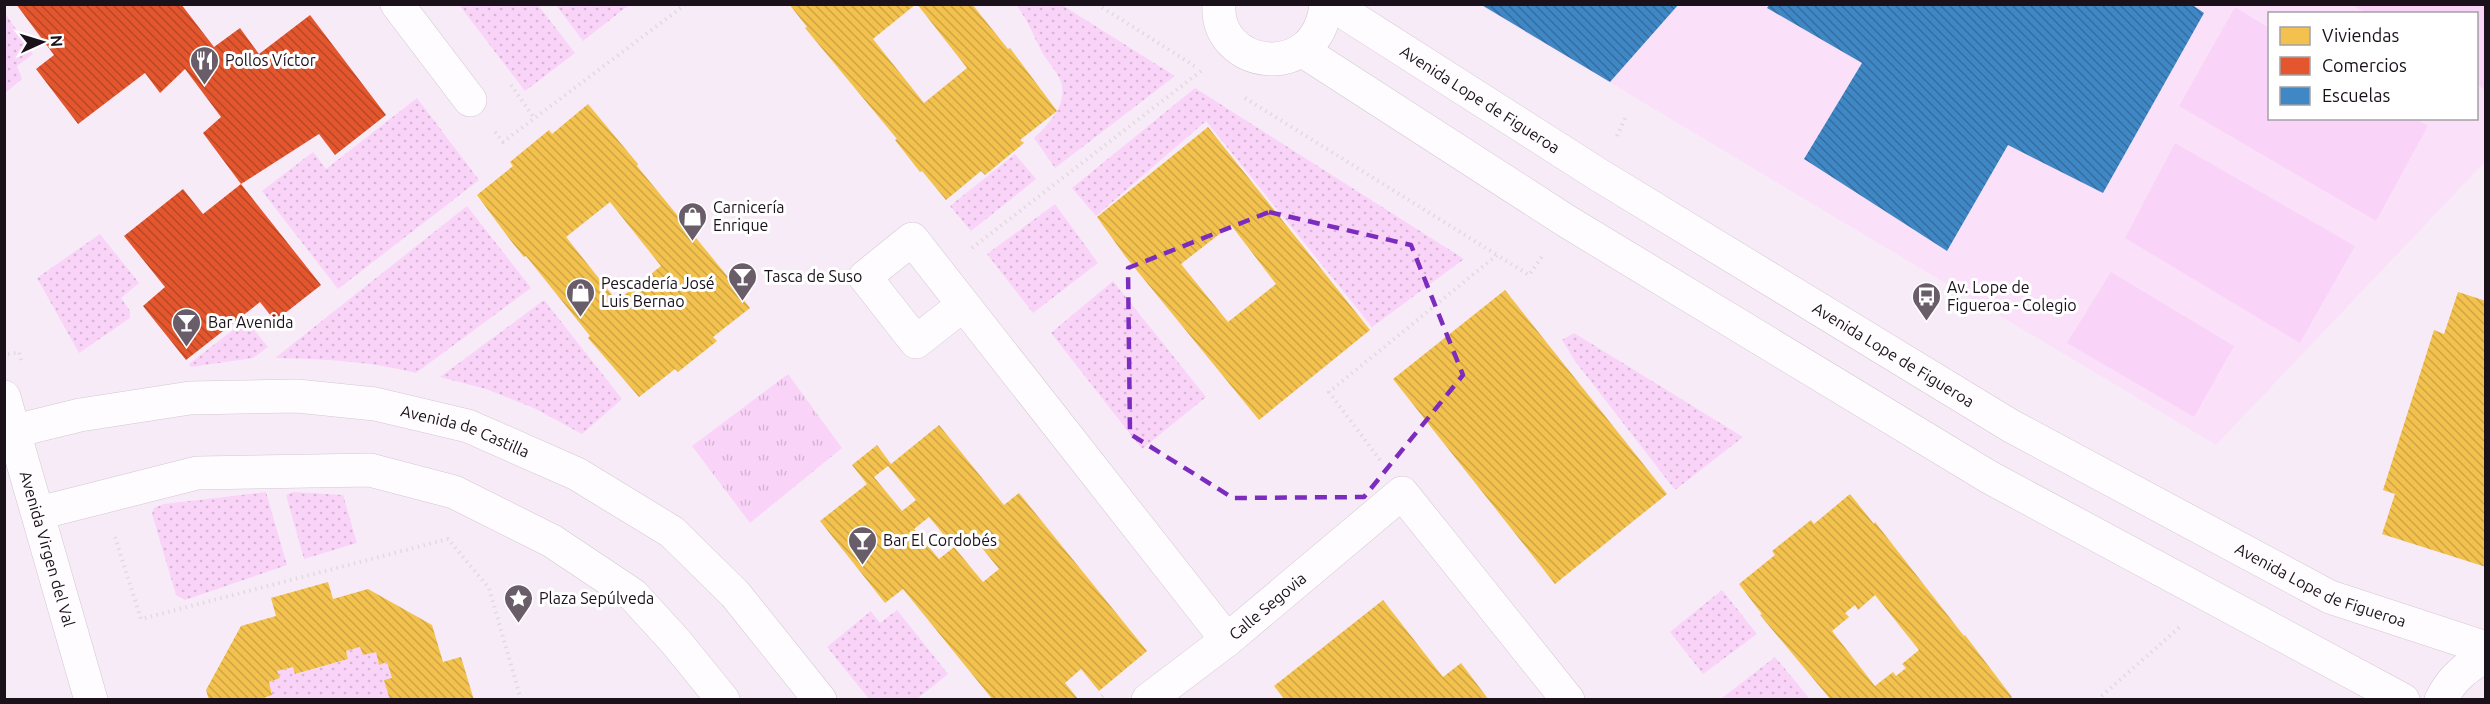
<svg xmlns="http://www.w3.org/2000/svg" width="2490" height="704" font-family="Ubuntu,sans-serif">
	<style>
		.built { fill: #fae1f9; fill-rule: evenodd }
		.grass { fill: url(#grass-dots) }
		.park { fill: url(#park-tufts) }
		.pitch { fill: #f9d4f8 }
		.homes { fill: url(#homes-back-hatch); fill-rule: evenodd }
		.shops { fill: url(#shops-back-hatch) }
		.schools { fill: url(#schools-back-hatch) }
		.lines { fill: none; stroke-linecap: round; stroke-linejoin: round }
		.minor-casing { stroke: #d2c7d2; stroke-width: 34 }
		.path { stroke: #dfdbdf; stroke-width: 4; stroke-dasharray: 1.5 4.5; stroke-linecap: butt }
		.minor { stroke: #fefcfe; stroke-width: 33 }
		.marked { fill: none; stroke: #7b2cbf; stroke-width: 4.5; stroke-dasharray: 12 8; stroke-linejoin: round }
		.labels { text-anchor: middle; stroke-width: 6; stroke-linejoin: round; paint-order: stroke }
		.poi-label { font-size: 16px; fill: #1b111b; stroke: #fff; text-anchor: start }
		.street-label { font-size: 16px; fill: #1b111b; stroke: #fff }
	</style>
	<defs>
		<pattern id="grass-dots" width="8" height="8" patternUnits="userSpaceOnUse" patternTransform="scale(1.5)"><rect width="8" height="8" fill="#f9d4f8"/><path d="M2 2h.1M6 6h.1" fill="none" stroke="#d5b5d4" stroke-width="1.8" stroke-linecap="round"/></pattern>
		<pattern id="park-tufts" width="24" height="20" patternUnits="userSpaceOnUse" patternTransform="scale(1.5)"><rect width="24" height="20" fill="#f9d4f8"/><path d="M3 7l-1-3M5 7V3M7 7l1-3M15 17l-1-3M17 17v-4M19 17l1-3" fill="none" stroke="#d5b5d4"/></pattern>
		<pattern id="homes-back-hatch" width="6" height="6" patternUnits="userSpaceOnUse" patternTransform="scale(1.5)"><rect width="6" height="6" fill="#f2c14e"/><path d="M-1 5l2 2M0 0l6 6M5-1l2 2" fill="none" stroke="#cfa544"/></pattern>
		<pattern id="shops-back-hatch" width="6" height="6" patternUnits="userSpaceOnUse" patternTransform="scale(1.5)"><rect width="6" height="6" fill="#e4572e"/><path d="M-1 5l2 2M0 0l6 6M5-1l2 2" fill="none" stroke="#b84726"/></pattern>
		<pattern id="schools-back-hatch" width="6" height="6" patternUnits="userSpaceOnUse" patternTransform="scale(1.5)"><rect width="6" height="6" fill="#3f88c5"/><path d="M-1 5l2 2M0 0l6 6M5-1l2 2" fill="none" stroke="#346e9f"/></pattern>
	</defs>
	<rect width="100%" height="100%" fill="#f8ebf8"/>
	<path class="built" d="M1480 5H2485V162L2216 445ZM2270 14H2476V118H2270Z"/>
	<g class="grass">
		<polygon points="461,5 538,5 575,53 525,91 460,6"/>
		<polygon points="556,5 629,5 583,41"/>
		<path d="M1016 5H1062L1175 76 1055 168 1034 138C1049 124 1068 104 1061 82 1057 70 1046 61 1041 50 1033 35 1027 18 1016 5Z"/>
		<polygon points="5,13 33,54 17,66 22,79 5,93"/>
		<polygon points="1195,88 1464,259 1372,327 1206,121 1096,216 1072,188"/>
		<polygon points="417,98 479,180 338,289 262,191 313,152 326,169"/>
		<polygon points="1015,154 1036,179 971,231 950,206"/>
		<polygon points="1055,204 1098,263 1033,313 987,254"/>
		<path d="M467 206 531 288 416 373C370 361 322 359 275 358Z"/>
		<polygon points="100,234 139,283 121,298 130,311 130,318 79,353 37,278"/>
		<polygon points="1113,281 1206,397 1142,449 1051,333"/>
		<polygon points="544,300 622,399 582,434 534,408 486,389 440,377"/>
		<polygon points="246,320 268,347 253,358 191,367 189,364"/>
		<polygon points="1574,333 1743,437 1675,490 1575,361 1562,340"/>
		<polygon points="266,492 287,565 185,600 176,595 152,514 154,508 164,504"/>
		<polygon points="293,492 343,495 357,543 304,559 286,495"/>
		<polygon points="1722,590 1757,634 1703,674 1670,632"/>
		<polygon points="897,610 948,674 917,699 869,699 827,647 871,611 880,623"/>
		<polygon points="360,647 376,652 379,665 387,662 392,678 384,680 390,699 265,700 272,695 269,682 280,678 277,671 293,667 296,674 348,659 346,651"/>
		<polygon points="1775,657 1810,699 1724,700 1722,698"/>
	</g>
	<polygon class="park" points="788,374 842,448 750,523 692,446"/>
	<g class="pitch">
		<polygon points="2352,5 2485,5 2485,90 2477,84 2476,14 2366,13"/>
		<polygon points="2235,7 2269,28 2270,118 2416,118 2428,126 2376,221 2179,106"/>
		<polygon points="2175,143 2355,246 2300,343 2125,238"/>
		<polygon points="2111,272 2234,346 2194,417 2067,343"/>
	</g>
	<g class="homes">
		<polygon points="789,4 916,4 873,39 924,103 967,68 917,4 972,4 1008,49 1010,48 1057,111 1020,140 1024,143 985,175 981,171 946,200 922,171 920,172 895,140 897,139 805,28 807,27"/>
		<path d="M588 104 638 164 637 166 728 277 727 279 750 308 713 337 717 341 678 372 675 369 639 397 588 338 590 336 526 256 524 257 511 241 477 195 513 166 510 162 549 130 552 134ZM610 202 661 266 617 301 566 237Z"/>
		<path d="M1208 127 1370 330 1259 420 1125 256 1097 217ZM1231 225 1276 284 1228 322 1181 264Z"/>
		<polygon points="1505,290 1667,494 1555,584 1393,379"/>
		<polygon points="2458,292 2486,301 2486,567 2382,534 2395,494 2383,490 2434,330 2444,334"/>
		<path d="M939 425 1004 505 1019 493 1147 651 1099 691 1081 669 1065 683 1079 700H993L903 589 885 603 820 521 867 484 852 465 877 445 891 464ZM888 466 916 500 902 511 874 477ZM929 517 954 547 939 559 914 529ZM970 533 999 569 983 582 954 547Z"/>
		<path d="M1850 494 1874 524 1875 522 1964 636 1965 635 2012 697 2009 700H1831L1760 615 1762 614 1758 609 1739 584 1775 555 1772 551 1811 520 1814 524ZM1875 595 1919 650 1902 664 1906 668 1896 676 1893 672 1875 686 1832 631 1849 617 1845 613 1855 605 1858 610Z"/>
		<polygon points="328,582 333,599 368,589 432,625 443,662 461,657 474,700 390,700 384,680 392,678 387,662 379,665 376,652 363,655 360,647 346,651 348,659 295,674 293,667 277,671 280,678 269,682 272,695 264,698 265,700 209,700 206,690 241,626 276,616 271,598"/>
		<polygon points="1383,600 1443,677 1461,663 1489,700 1285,700 1274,686"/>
	</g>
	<polygon class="shops" points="16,4 181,4 214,47 240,28 259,54 310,15 386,115 335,155 319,134 241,184 321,285 275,321 260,302 186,360 143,306 165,287 124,236 183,189 203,214 241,184 203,133 221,117 185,69 160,93 145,73 78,124 36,69 54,55"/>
	<g class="schools">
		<polygon points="1480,4 1679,4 1610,82"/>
		<polygon points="1770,4 2191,4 2204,13 2103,193 2008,145 1947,251 1804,159 1862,63 1767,8"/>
	</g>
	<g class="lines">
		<defs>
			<g id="minor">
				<polyline points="397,4 470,100"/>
				<path d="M1219 4C1214 69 1318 85 1326 4"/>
				<path id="s1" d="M1331 4 1599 175 2011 426 2330 597 2486 648"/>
				<polyline points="1303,51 1568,222 1989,477 2403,700"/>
				<polyline points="963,305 916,342 865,277 912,239 1227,640"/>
				<path id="s2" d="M4 397 91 700"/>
				<path id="s3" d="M15 431 80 415 190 398 297 396 375 404 468 426 577 474 672 532 735 594 820 700"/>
				<polyline points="39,513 197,473 370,470 454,492 552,541 633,595 676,642 723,700"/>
				<path id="s4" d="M1148 700 1227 640 1402 493 1568 700"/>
				<path d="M2441 700C2451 679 2466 667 2486 656"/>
			</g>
		</defs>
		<use href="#minor" class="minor-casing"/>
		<g class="path">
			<polyline points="1097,4 1196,67"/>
			<polyline points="511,85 535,119"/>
			<polyline points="1245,98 1497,255"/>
			<polyline points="495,132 503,142 686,4"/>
			<polyline points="1617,136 1626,116"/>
			<polyline points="972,248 1201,71"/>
			<polyline points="8,354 19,352 21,360"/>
			<polyline points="1380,460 1329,392 1497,255 1529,275 1544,254"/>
			<polyline points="115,537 141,619 448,539 489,588 521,700"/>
			<polyline points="1097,700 1106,693"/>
			<polyline points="2097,700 2181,626"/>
		</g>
		<use href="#minor" class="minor"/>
	</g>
	<path class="marked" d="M1269 212 1411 245 1463 375 1364 497 1233 498 1130 434 1128 268Z"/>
	<defs>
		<symbol id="restaurant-pin" viewBox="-11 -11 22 30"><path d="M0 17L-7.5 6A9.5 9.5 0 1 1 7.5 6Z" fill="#685d68" stroke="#fff"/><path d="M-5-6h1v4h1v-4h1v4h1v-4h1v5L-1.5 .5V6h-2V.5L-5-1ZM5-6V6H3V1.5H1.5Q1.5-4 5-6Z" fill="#fff"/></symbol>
		<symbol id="shop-pin" viewBox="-11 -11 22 30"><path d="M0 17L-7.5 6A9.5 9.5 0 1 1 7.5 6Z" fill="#685d68" stroke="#fff"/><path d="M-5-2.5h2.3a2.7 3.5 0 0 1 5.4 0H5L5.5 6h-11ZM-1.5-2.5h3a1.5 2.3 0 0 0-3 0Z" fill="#fff"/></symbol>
		<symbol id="bar-pin" viewBox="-11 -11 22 30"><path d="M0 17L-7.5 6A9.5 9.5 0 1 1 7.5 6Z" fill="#685d68" stroke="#fff"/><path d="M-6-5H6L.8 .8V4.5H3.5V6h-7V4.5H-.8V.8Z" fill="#fff"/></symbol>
		<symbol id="bus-pin" viewBox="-11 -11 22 30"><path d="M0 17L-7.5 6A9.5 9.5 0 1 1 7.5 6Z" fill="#685d68" stroke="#fff"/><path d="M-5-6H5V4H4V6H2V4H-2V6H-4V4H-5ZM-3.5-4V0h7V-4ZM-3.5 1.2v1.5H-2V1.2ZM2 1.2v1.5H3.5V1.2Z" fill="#fff"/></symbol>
		<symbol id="sight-pin" viewBox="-11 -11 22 30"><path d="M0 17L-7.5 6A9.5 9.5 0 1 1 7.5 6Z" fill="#685d68" stroke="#fff"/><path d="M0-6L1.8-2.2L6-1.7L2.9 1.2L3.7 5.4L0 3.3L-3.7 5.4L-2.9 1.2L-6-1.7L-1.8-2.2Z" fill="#fff"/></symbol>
	</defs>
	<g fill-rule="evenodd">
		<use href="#restaurant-pin" x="188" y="44" width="33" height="45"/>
		<use href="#shop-pin" x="676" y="200" width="33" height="45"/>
		<use href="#bar-pin" x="726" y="260" width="33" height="45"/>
		<use href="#shop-pin" x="564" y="276" width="33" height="45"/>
		<use href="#bus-pin" x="1910" y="280" width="33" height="45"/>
		<use href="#bar-pin" x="170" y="306" width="33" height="45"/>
		<use href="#bar-pin" x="846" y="524" width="33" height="45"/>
		<use href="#sight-pin" x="502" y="582" width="33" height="45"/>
	</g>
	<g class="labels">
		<g class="poi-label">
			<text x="225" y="66">Pollos Víctor</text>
			<text x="713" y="213">Carnicería<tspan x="713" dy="18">Enrique</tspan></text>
			<text x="764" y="282">Tasca de Suso</text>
			<text x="601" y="289">Pescadería José<tspan x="601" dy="18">Luis Bernao</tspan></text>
			<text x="1947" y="293">Av. Lope de<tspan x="1947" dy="18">Figueroa - Colegio</tspan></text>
			<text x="208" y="328">Bar Avenida</text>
			<text x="883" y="546">Bar El Cordobés</text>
			<text x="539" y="604">Plaza Sepúlveda</text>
		</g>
		<g class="street-label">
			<text dy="6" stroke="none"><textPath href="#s1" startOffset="177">Avenida Lope de Figueroa</textPath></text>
			<text dy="6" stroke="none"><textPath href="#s1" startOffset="663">Avenida Lope de Figueroa</textPath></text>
			<text dy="6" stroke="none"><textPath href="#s3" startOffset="458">Avenida de Castilla</textPath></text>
			<text dy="6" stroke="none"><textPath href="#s2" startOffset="158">Avenida Virgen del Val</textPath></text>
			<text dy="6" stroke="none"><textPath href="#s1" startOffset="1149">Avenida Lope de Figueroa</textPath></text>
			<text dy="6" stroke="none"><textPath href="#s4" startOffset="152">Calle Segovia</textPath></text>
		</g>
	</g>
	<rect width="2490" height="704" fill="none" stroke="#1b111b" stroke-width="12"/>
	<rect x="2268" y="12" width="210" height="108" fill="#ffffff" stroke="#a4a0a4" stroke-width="1.5"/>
	<rect x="2280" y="27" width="30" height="18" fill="#f2c14e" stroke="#a4a0a4" stroke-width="1.5"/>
	<text x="2322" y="42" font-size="18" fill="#1b111b">Viviendas</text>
	<rect x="2280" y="57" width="30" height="18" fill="#e4572e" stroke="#a4a0a4" stroke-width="1.5"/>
	<text x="2322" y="72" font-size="18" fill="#1b111b">Comercios</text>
	<rect x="2280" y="87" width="30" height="18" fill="#3f88c5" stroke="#a4a0a4" stroke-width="1.5"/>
	<text x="2322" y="102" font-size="18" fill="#1b111b">Escuelas</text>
	<g transform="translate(42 42) rotate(86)" stroke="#ffffff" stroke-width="4.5" paint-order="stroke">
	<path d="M0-4.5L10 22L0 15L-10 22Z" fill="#1b111b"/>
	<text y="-9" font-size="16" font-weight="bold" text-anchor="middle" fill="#1b111b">N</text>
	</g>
</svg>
